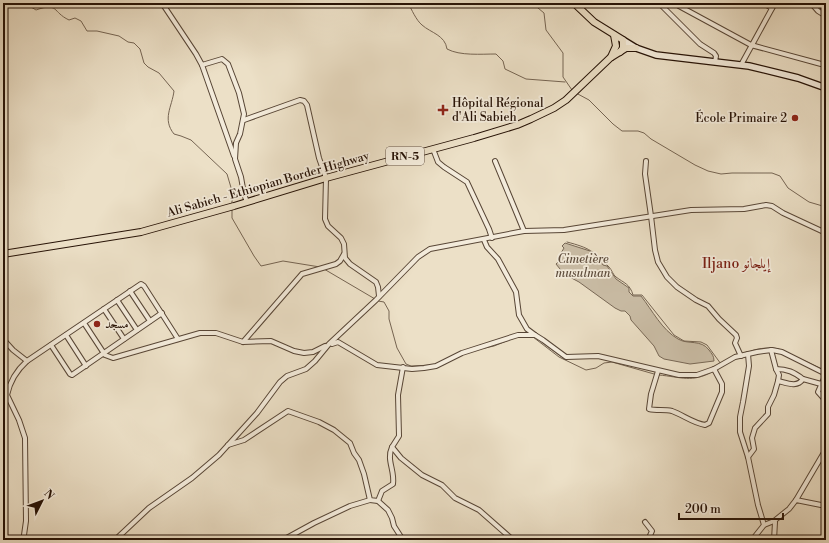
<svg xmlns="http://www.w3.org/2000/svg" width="829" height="543" font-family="'Libre Bodoni',Amiri,serif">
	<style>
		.green { fill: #cabda6; stroke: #786856 }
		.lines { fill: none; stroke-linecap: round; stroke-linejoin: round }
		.stream { stroke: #756452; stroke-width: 1 }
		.minor-casing { stroke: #584636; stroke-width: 6 }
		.secondary-casing { stroke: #261206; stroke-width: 8 }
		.primary-casing { stroke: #261206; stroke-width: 8 }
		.minor { stroke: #f3ebdb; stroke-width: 4 }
		.secondary { stroke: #f3ebdb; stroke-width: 5.5 }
		.primary { stroke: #ece0c7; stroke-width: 6 }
		.poi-dot { fill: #8f2418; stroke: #f3ebdb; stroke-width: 1.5 }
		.labels { text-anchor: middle; stroke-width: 3.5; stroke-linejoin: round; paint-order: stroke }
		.shield { fill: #f3ebdb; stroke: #645346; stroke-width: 1 }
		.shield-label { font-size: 11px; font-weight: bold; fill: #261206 }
		.poi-label { font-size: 12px; fill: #261206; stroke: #f3ebdb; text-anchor: start }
		.street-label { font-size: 12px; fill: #261206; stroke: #f3ebdb }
		.park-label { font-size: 12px; font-style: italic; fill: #5f4e3e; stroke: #f3ebdb }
		.quarter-label { font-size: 14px; fill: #7a1f14; stroke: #f3ebdb }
	</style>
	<rect width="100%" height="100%" fill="#ece0c7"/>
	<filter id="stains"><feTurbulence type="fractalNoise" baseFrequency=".005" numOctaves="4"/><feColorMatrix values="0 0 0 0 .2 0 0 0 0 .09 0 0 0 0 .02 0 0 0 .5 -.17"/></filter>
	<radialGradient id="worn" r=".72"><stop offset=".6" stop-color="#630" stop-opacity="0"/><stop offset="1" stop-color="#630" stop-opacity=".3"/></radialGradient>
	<path class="green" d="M565 243 590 251 597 256 603 265 607 266 616 279 629 288V292L633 296H641C652 310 662 330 678 339 688 345 701 339 709 350 712 354 714 356 714 361L690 364 664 359 659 356 654 346 631 320 630 316 625 311H621L615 308 579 282 564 274 556 264 560 260 558 258 564 248 562 246Z"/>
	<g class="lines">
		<g class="stream">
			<path d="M29 3 31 7 36 10C59 2 52 12 69 20L75 18 81 21 87 31H97L119 36 128 42 134 43 140 49 144 63 148 67 159 73 174 91C172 107 162 119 174 134L181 136 191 140 227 174 232 191V204"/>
			<path d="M408 3C412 10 416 20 422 25 431 33 445 35 447 49 460 56 481 54 496 54L503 61 505 69 526 79 565 82"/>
			<polyline points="532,3 544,13 546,30 563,53 563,77 572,90"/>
			<polyline points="814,3 826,13"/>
			<polyline points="576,93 589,100 613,124 622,131 638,131 644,133 651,139 695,165 708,171 721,174 732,173 772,173 780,176 788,188 809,202 826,207"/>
			<polyline points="232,209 232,218 254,256 261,266 283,261 320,267"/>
			<path d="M567 242C590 248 593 251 609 267 612 270 613 275 616 277 624 283 630 284 633 295H642L674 335 684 341 701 342 707 345 721 364"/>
			<polyline points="324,269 375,299"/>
			<polyline points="378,301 384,302 389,311 389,319 397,348 406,364 411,366 433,365"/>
			<polyline points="533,337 559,357 586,370 596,368 604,363 612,362 654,374"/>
			<polyline points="485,348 494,346 514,338"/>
			<path d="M751 351C759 348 771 347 779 349"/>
			<polyline points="786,352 826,371"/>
			<polyline points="438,367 445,364"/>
			<path d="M659 375C681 377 692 383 712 372"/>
		</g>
		<defs>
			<g id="minor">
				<polyline points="162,3 196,54 202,65 222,59 228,64 239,93 244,114 240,134 236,143 235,159 241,177 244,194 247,202"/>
				<polyline points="659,3 700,44 714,53 716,56 715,62"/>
				<polyline points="678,3 679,6 751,45 821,64"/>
				<polyline points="763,3 772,8"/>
				<polyline points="811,3 818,11 826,16"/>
				<polyline points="202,65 234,156"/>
				<polyline points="741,65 775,3"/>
				<polyline points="244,120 300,100 304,101 307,105 319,158 326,178 325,219 328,226 341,238 344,244 345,258 350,264 376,282 378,287 379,296"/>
				<polyline points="433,149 438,162 444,167 467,182 489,229 492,238"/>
				<polyline points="495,161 524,231"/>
				<polyline points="646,161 645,174 651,216 655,250 658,262 667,277 677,287 696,300 708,306 719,319 736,335 737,338 735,343 741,356"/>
				<polyline points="130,291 150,321"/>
				<polyline points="117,300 137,330"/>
				<polyline points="104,309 124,339"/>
				<polyline points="84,323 105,355 113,358 200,333 216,333 243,342 271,341 294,351 304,353 313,352 325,346"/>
				<polyline points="66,335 86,366"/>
				<polyline points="535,335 543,340 566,357 598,356 679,375 697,375 714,369 735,357 757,352 772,350 782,352 826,374"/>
				<polyline points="3,339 13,350 27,361"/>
				<polyline points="243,342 302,274 336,264 340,261 344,254"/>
				<polyline points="332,344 338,342 377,365 412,369 424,368 436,366 462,353 518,335 535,335 527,329 519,315 516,292 498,259 487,247 484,240"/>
				<polyline points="51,345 70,374 72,375 162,313"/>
				<polyline points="748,354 749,366 743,402 740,417 740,432 748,457 758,505 764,525"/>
				<polyline points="403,367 398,395 399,436 392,447 401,458 422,475 442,485 455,498 479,510 513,540"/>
				<path d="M776 369C787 369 794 372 803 379 797 388 787 383 778 381"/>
				<path d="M658 371 651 394 649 409C657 411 664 409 672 411 683 415 693 423 705 425L709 423 722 392V384L714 369"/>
				<polyline points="826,374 818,392 826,401"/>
				<polyline points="803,379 821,384"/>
				<polyline points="228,445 244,440 288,411 319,422 334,430 350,443 354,453 359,460 364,474 370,500 378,501 388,510 392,518 394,526 403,540"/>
				<polyline points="748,457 754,449 752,438 755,428 768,414 768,407 774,395 778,381 779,375 776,369 771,350"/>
				<polyline points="796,500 826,449"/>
				<path d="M378 501 382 491 393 484C395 470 386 460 392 447"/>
				<polyline points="645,522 652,531 648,540"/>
				<path d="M26 540 24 535 26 521 25 438 19 420 7 395C10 381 17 370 27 361L141 284 144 286 178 339"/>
				<polyline points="115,540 149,508 192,478 219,455 257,413 280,382 287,376 306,369 315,361 329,344 376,300 418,257 430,249 524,231 564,230 691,210 744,209 766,205 772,206 783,213 826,233"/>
				<polyline points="283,540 314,523 350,506 370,500"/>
				<polyline points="752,540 764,525 774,521 789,509 796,500 826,506"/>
				<polyline points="774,540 775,522"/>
			</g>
			<polyline id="secondary" points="623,40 636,48 656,55 749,66 798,78 826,88"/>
			<g id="primary">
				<polyline points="574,3 594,22 623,40 623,48 620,52"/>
				<polyline points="611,57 616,46 614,35"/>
				<polyline points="3,254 141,232 234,206 326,178 474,138 517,125 531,119 554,108 566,100 610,58 626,48 636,48"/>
			</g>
		</defs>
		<use href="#minor" class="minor-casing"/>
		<use href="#secondary" class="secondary-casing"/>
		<use href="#primary" class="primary-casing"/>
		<use href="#minor" class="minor"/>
		<use href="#secondary" class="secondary"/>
		<use href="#primary" class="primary"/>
	</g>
	<g class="poi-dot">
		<path d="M441 104h4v4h4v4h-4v4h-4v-4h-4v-4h4z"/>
		<circle cx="795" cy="118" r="4"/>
		<circle cx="97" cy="324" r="4"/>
	</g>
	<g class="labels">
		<rect class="shield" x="386" y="147" width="38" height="18" rx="3"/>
		<g class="shield-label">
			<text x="405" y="160">RN-5</text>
		</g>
		<g class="poi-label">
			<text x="452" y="107">Hôpital Régional<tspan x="452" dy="14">d'Ali Sabieh</tspan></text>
			<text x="787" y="122" text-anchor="end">École Primaire 2</text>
			<text x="105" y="328">مسجد</text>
		</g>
		<g class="street-label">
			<text transform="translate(268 184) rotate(-16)" y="4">Ali Sabieh - Ethiopian Border Highway</text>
		</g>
		<g class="park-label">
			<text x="583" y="263">Cimetière<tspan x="583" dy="14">musulman</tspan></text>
		</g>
		<g class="quarter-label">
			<text x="736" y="268">Iljano إيلجانو</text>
		</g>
	</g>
	<rect width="829" height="543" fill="none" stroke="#ece0c7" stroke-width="16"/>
	<rect x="4" y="4" width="821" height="535" fill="none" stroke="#261206" stroke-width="2"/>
	<rect x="8" y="8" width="813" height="527" fill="none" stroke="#261206"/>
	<g transform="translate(42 501) rotate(48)" stroke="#f3ebdb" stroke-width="3" paint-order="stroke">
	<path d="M0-3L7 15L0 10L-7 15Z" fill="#261206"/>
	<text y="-6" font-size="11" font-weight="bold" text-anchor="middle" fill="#261206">N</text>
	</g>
	<path d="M679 513v6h104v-6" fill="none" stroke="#261206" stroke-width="2"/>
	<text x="685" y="513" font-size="12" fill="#261206" stroke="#f3ebdb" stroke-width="3" paint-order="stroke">200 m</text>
	<rect width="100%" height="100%" filter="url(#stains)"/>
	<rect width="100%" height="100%" fill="url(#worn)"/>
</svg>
